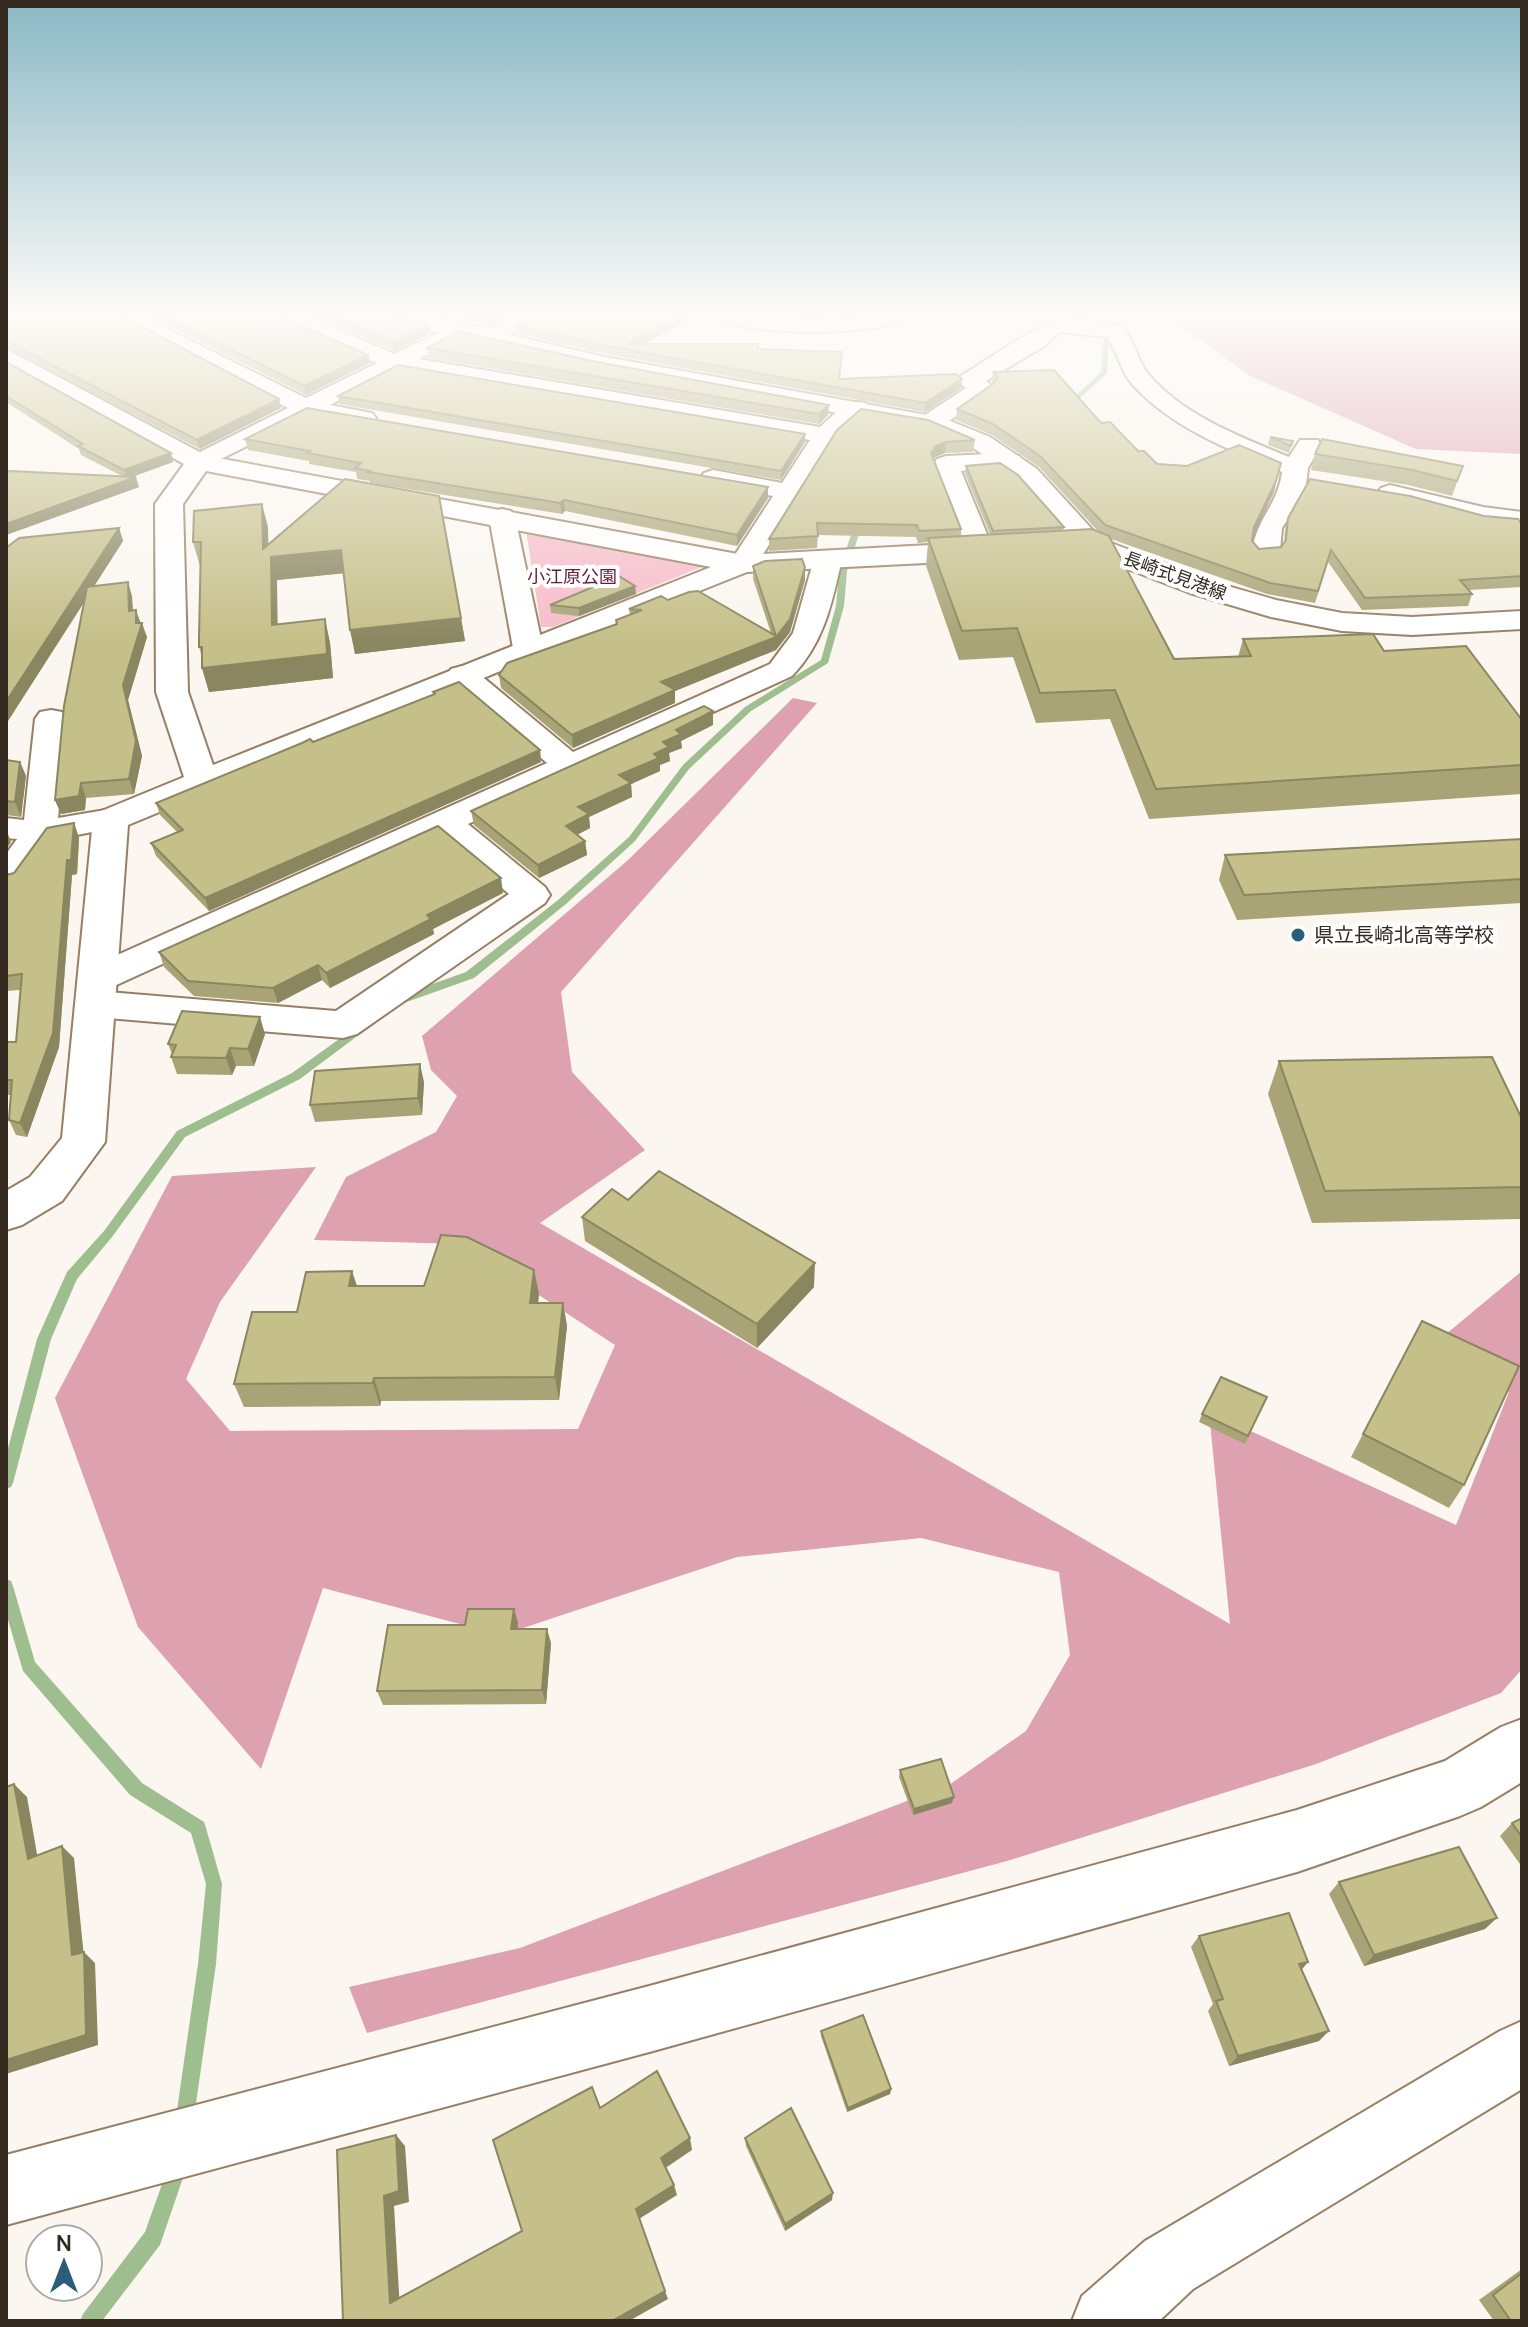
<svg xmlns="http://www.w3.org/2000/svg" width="1528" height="2327" font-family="Manrope,'Noto Sans JP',sans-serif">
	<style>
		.green { fill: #f7bbc8 }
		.forest { fill: #dda1af }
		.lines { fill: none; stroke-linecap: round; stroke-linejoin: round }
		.stream { fill: #9ebe90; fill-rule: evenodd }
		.street-casing { stroke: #977f64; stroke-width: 4 }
		.secondary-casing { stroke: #977f64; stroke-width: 4 }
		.street { fill: #fff; fill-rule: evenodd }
		.secondary { fill: #fff; fill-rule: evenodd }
		.wall { fill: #a9a476 }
		.shaded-wall { fill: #8a8660 }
		.building { fill: #c5bf89; stroke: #8a8660; stroke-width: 2 }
		.poi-dot { fill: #295d79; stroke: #fff; stroke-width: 3 }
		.labels { text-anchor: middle; stroke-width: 8; stroke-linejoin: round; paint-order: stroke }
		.far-street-label { font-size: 18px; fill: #342a1f; stroke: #fff }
		.far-park-label { font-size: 18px; fill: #641e34; stroke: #fff }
		.poi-label { font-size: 20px; fill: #342a1f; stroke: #fff; text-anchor: start }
	</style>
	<rect width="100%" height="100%" fill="#fbf6f0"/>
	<polygon class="green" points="526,530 704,561 704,566 553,627 541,627"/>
	<g class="forest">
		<polygon points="1161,316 1522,316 1522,454 1416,449 1250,376 1201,340"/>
		<polygon points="793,698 817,703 561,992 572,1072 645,1150 540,1223 1230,1624 1209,1412 1456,1525 1509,1392 1440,1339 1522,1271 1522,1669 1501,1693 1316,1764 1007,1861 367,2033 349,1987 520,1948 949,1785 1026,1731 1070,1655 1059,1572 921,1538 737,1557 502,1635 323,1588 261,1769 138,1627 55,1398 172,1176 316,1167 220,1302 186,1379 230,1431 578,1429 615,1345 461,1244 314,1240 346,1177 436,1132 457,1096 431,1070 422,1036 627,861"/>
	</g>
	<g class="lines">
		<g class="stream">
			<polygon points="1106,338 1109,340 1107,373 1068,409 1064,409 1064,407 1101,372 1103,340"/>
			<polygon points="856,520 863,522 847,571 844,606 828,663 751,711 689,769 635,841 566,904 474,978 401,1004 393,1004 392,1001 393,998 466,972 558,900 629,837 683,765 745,707 821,660 836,606 839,571"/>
			<polygon points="360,1024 364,1025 366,1028 364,1031 300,1079 185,1137 112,1237 77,1279 51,1339 13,1483 11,1487 6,1489 6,1456 37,1339 67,1272 104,1231 177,1131 292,1073"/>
			<polygon points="6,1579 11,1581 13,1586 35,1662 142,1783 204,1822 206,1828 222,1884 216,1964 193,2124 191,2131 184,2133 177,2131 175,2124 198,1964 206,1884 191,1833 130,1795 23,1671 6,1613"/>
			<polygon points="178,2157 185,2159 187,2166 160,2245 102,2321 80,2321 83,2314 145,2232 171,2159"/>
		</g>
		<defs>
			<g id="street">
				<path d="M113 316H141L306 398 377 363 280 321 278 316H307L394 354 455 325 492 328 509 316H577L570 326 562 328 525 325 496 342 458 339 419 359 820 427C834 415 847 398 865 403L869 408 834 440 757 564 753 570 743 572 733 570 729 564 773 496 704 483 700 478 704 473 713 470 782 483 810 440 399 370 330 405 372 413 376 418 372 423 364 425 309 415 199 470 190 467 186 462 190 457 288 408Z"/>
				<path d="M714 316 837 319 909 316C889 338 732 336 714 316Z"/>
				<path d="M1066 317 1122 326C1135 341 1137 361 1149 375 1184 416 1241 437 1289 457L1300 440H1318L1321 445 1308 468 1305 493 1282 528 1280 551 1276 557H1256L1252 551C1257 517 1278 505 1282 472 1230 450 1172 428 1133 385 1120 371 1118 352 1107 337L1059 332 1046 345 986 381 994 388 990 393 940 427H922L919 422 922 417 966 388 957 381 961 376C989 359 1037 324 1066 317Z"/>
				<polygon points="1010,453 1019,456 1023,461 1019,466 961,471 994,551 990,557 970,557 933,464 937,459 946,456"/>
				<polygon points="1390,485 1483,507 1522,512 1522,528 1483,523 1381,498 1377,493 1381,488"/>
				<polygon points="502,509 511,511 515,517 543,648 538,654 528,657 518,654 513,648 489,517 493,511"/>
				<path d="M828 551 838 553 842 559C832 603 824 643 792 676L468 824 545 887 550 895 545 903 357 1034 343 1038 96 1017 83 1013 77 1004 83 995 96 991 336 1011 509 894 441 837 112 987 99 990 86 987 80 978 86 969 547 763 451 681 447 675 451 669 462 666 473 669 573 752 770 664 793 633 814 559 818 553Z"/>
				<polygon points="51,710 62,712 67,719 58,818 111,809 123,812 128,819 123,826 51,840 18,886 6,889 6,854 17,839 6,838 6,818 24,820 35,719 40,712"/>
				<polygon points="1522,2021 1522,2089 1193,2289 1159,2321 1072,2321 1082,2296 1145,2241 1500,2031"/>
			</g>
			<g id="secondary">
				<path d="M392 316H430L600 356 943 418 990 437 1037 469 1101 539 1210 581 1276 600 1342 613 1412 617 1522 611V629L1412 635 1342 631 1271 617 1190 593 1081 551 1019 481 972 447 928 429C749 397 570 369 395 321Z"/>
				<path d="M6 349 207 456 743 555 985 542 995 545 999 551 995 557 985 560 747 572 539 655 128 825 105 1142 62 1201 22 1225 6 1230V1191L30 1177 62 1138 93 819 99 812 184 777 156 692 155 504 184 464 6 366ZM206 471 711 567 213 765 188 692 183 504Z"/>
				<polygon points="1522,1719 1522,1782 1481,1807 1460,1816 1297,1872 653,2051 6,2225 6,2155 653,1985 1297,1810 1445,1761 1501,1727"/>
			</g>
		</defs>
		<use href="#street" class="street-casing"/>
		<use href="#secondary" class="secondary-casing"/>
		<use href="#street" class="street"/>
		<use href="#secondary" class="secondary"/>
	</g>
	<g class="wall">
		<polygon points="6,316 279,399 281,408 200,449 6,348"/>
		<polygon points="149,316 280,316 368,355 370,363 306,395"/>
		<polygon points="316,316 396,316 429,325 430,333 394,351"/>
		<polygon points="448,316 504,316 491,325"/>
		<polygon points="573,316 682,316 683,323 644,344 842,352 840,379 961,388 925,412 601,353 517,333 516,325 570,321"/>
		<polygon points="427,348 592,361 829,405 828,415 819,424 428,358"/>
		<polygon points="6,362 171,453 173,462 132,477 139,487 6,535 6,474 122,476 81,455 79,449 6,402"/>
		<polygon points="993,372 1101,423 1157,464 1274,492 1253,535 1252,541 1259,549 1281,547 1284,544 1285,529 1288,518 1484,516 1522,524 1522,587 1469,590 1472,594 1468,606 1362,610 1328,562 1315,603 1267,594 1111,539 1174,659 1238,657 1243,639 1384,651 1522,720 1522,794 1149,819 1110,719 1036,723 1013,657 959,660 926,566 928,542 918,543 916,537 818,535 817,548 769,551 769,539 837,430 975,440 973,452 945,453 935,457 933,459 961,529 961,536 990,534 965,474 966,466 1064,527 1063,531 1098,531 1039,467 992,435 956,420 957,409 993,384 992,382"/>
		<polygon points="338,396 805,442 781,480 339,404"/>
		<polygon points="1270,437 1293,441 1289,453 1268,445"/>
		<polygon points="245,439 768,487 768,498 737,546 565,511 562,514 370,483 370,481 357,479 356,472 309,464 309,461 248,450"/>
		<polygon points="1315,454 1463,466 1452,496 1408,485 1311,470"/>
		<polygon points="268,527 268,544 461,618 465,641 355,654 344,573 277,580 277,624 325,619 330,643 333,678 209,692 202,668 202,657 199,647 200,566 193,542"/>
		<polygon points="119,528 123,541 94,586 132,596 133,610 147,637 128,700 142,756 134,794 86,798 85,810 61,814 55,800 85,601 6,724 6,548"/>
		<polygon points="753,566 805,580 790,632 776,650 675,691 675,703 573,748 501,688 499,675 616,624 630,615 629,609 668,600 771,633 753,579"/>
		<polygon points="635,586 636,594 579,616 551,613 550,605"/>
		<polygon points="433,692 540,750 541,762 209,911 156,856 151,843 177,832 160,815 156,803 433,695"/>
		<polygon points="713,725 681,741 682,748 669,753 670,761 660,765 660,771 631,784 632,797 589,817 590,828 577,835 585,841 587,855 539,878 474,825 471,811"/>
		<polygon points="6,760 20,762 26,776 21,817 6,815"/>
		<polygon points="74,823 79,838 77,874 72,875 59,1047 27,1137 16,1135 9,1120 11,1095 6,1095 6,1042 16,1042 20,990 6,991 6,875 14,873"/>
		<polygon points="1522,839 1522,903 1237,920 1219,880 1225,855"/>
		<polygon points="503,893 433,929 434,934 330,988 322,980 278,1003 194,996 164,967 159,952"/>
		<polygon points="265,1034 254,1066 236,1066 232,1075 177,1074 171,1057 172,1054 168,1044"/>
		<polygon points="1279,1061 1522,1119 1522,1219 1312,1223 1268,1094"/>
		<polygon points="424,1082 422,1115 315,1122 310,1105"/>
		<polygon points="628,1200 814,1287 757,1348 585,1241 582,1217"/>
		<polygon points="534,1270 539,1294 538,1303 563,1303 567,1326 559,1400 381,1401 380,1406 244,1407 234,1384 297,1312 357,1286 424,1286"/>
		<polygon points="1422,1321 1464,1485 1449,1508 1351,1457"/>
		<polygon points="1267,1397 1245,1444 1199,1422 1202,1414"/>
		<polygon points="514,1609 518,1623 517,1629 551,1643 546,1704 383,1705 377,1691 465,1625"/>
		<polygon points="900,1770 952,1803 913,1815 899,1777"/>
		<polygon points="1522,1818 1522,1867 1500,1836 1512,1823"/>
		<polygon points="1339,1882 1485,1929 1364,1966 1329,1894"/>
		<polygon points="1199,1936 1301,1970 1319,2041 1229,2066 1208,2011 1213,2004 1191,1947"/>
		<polygon points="821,2031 891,2089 890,2094 847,2112 821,2036"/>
		<polygon points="745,2138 832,2200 785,2231 746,2146"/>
		<polygon points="1522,2269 1522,2321 1494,2321 1479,2300"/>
	</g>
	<g class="shaded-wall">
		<polygon points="490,316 504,316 491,325"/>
		<polygon points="679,316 682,316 683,323 632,350 628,344"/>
		<polygon points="429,325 430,333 394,351 393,342"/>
		<polygon points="368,355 370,363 306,395 304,386"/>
		<polygon points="962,379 961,388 925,412 925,403"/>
		<polygon points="279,399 281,408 200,449 197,440"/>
		<polygon points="829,405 828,415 819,424 819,414"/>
		<polygon points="805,434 805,442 781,480 781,471"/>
		<polygon points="946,442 945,453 935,457 930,465 931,453 936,446"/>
		<polygon points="171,453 173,462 126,479 124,470"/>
		<polygon points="1281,463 1274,492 1252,539 1254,527"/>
		<polygon points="136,477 139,487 6,535 6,524"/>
		<polygon points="768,487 768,498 737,546 737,535"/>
		<polygon points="564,500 565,511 562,514 560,503"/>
		<polygon points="262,504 268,527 269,572 263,549"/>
		<polygon points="119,528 123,541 6,724 6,702"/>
		<polygon points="341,550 346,573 277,580 278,649 272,625 271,557"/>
		<polygon points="805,567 805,580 790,632 776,650 675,691 675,703 573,748 572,735 661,682 776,637"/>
		<polygon points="128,582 132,596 133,625 129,611"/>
		<polygon points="635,586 636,594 579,616 579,608"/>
		<polygon points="136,610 141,624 142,623 147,637 128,700 142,756 134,794 129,779 123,685 136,623"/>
		<polygon points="461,618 465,641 355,654 350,630"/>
		<polygon points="325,619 330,643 333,678 209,692 202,668"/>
		<polygon points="713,711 713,725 681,741 682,748 669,753 670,761 660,765 660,771 631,784 632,797 589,817 590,828 567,840 566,826 578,807 619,775 654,754 663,742 676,730"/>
		<polygon points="540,750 541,762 209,911 205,898"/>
		<polygon points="20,762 26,776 21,817 15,802"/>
		<polygon points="81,783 86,798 85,810 61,814 55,800"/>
		<polygon points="74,823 79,838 77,874 72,875 59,1047 27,1137 20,1123"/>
		<polygon points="6,829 11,842 6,850"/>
		<polygon points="585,841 587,855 539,878 538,865"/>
		<polygon points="501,878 503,893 433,929 434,934 330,988 326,973 427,915"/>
		<polygon points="318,965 322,980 278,1003 273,988"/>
		<polygon points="260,1017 265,1034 254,1066 248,1049"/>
		<polygon points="230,1048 236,1066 232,1075 226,1058"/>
		<polygon points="420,1064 424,1082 422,1115 418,1098"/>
		<polygon points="815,1263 814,1287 757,1348 757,1324"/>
		<polygon points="534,1270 539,1294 535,1327 530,1303"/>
		<polygon points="352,1271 360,1295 349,1286"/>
		<polygon points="563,1303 567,1326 559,1400 555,1377"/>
		<polygon points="374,1378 381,1401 380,1406 373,1383"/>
		<polygon points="514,1609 518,1623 515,1643 511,1629"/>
		<polygon points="547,1629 551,1643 546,1704 542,1690"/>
		<polygon points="14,1784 27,1797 40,1871 28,1859"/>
		<polygon points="954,1797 952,1803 913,1815 914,1809"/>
		<polygon points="62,1846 74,1858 84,1957 84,1952 95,1963 98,2045 6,2074 6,2060 72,1955"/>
		<polygon points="1497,1918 1485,1929 1364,1966 1374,1955"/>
		<polygon points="1308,1962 1299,1973 1299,1964"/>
		<polygon points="1329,2031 1319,2041 1229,2066 1238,2056"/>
		<polygon points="891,2089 890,2094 847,2112 848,2108"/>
		<polygon points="396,2135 405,2146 409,2202 394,2206 400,2310 390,2303 384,2196"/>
		<polygon points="690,2138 692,2150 664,2169 661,2158"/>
		<polygon points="674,2185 677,2195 639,2219 636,2209"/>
		<polygon points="833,2193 832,2200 785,2231 785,2224"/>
		<polygon points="665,2291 668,2299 629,2321 612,2321"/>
	</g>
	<g class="building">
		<polygon points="6,316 121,316 279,399 197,440 6,341"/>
		<polygon points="163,316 280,316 368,355 304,386"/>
		<polygon points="333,316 396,316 429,325 393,342"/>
		<polygon points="573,316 679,316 628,344 758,344 758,349 842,352 839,379 956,374 962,379 925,403 600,345 516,325 525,320 570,321"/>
		<polygon points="457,332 466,333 592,361 829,405 819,414 427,348"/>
		<polygon points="6,362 171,453 124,470 78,446 83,444 6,396"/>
		<polygon points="398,365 805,434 781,471 338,396"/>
		<polygon points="1054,370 1101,423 1110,422 1138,451 1144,451 1157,464 1187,466 1239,445 1281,463 1276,481 1254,527 1252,541 1259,549 1281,547 1286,540 1288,518 1310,479 1410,496 1484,516 1518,519 1522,524 1522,576 1460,580 1472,594 1365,598 1331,550 1318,591 1270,583 1105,525 1040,456 993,424 957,409 993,384 998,377 993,372"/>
		<polygon points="307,408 768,487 737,535 564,500 560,503 368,472 370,471 355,468 361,463 307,453 310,451 245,439"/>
		<polygon points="861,409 928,420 975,440 946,442 936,446 931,453 961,529 919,531 917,525 817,523 818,536 769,539 837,430"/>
		<polygon points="1270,437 1293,441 1291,446"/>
		<polygon points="1322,439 1463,466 1457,481 1412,470 1315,454"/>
		<polygon points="1000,463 1018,475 1064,527 993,531 966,466"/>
		<polygon points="9,471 136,477 6,524 6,474"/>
		<polygon points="345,479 439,496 461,618 350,630 341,550 271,557 272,625 325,619 327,654 202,668 202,647 199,647 199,637 201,542 193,542 194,511 262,504 263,549"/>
		<polygon points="119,528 6,702 6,548 19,538"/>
		<polygon points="1092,529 1109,536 1174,659 1251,656 1243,639 1373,634 1384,651 1466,646 1522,720 1522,765 1156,789 1115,690 1040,693 1017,628 962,631 928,538"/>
		<polygon points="802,559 805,567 790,619 776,637 661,682 675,690 572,735 499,675 507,663 617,624 616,620 642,610 629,609 661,596 668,600 689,592 698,591 776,636 753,566 765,561"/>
		<polygon points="619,576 635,586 579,608 550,605"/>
		<polygon points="128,582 129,611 136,610 136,623 142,623 123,685 136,741 129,779 81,783 79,796 55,800 64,706 87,587"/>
		<polygon points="459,682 540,750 205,898 151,843 183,830 156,803 302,743 310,739 313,742 435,694 433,692"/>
		<polygon points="704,706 713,711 676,730 681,734 663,742 669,747 654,754 659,758 619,775 631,783 578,807 589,814 566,826 585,841 538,865 471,811"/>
		<polygon points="6,760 20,762 15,802 6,801"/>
		<polygon points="74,823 71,860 67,860 53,1033 20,1123 9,1120 12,1080 6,1080 6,1042 16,1042 22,974 6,976 6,875 14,873 47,828"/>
		<polygon points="438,826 501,878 427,915 431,919 326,973 318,965 273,988 188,981 159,952"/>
		<polygon points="1522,839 1522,879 1244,895 1225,855"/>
		<polygon points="182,1011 260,1017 248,1049 230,1048 226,1058 171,1057 176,1045 168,1044"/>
		<polygon points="1492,1057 1522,1119 1522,1187 1325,1191 1279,1061"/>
		<polygon points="420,1064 418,1098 310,1105 315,1071"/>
		<polygon points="659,1171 815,1263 757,1324 582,1217 612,1189 628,1200"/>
		<polygon points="441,1235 467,1237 534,1270 530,1303 563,1303 555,1377 374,1378 373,1383 234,1384 252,1312 297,1312 306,1272 352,1271 349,1286 424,1286"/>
		<polygon points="1422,1321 1519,1366 1464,1485 1363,1434"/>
		<polygon points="1221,1377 1267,1397 1248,1436 1202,1414"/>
		<polygon points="468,1609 514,1609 511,1629 547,1629 542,1690 377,1691 388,1625 465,1625"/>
		<polygon points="941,1759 954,1797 914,1809 900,1770"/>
		<polygon points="14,1784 28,1859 62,1846 72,1955 84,1952 86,2035 6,2060 6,1787"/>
		<polygon points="1522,1818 1522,1837 1512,1823"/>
		<polygon points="1459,1847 1497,1918 1374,1955 1339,1882"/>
		<polygon points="1289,1913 1308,1962 1299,1964 1329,2031 1238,2056 1216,2001 1223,1999 1199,1936"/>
		<polygon points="863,2015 891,2089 848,2108 821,2031"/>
		<polygon points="657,2071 690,2138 661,2158 674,2185 636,2209 665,2291 612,2321 343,2321 337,2150 396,2135 399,2191 384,2196 390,2303 522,2231 493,2140 592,2087 600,2108"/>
		<polygon points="791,2108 833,2193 785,2224 745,2138"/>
		<polygon points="1522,2273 1522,2321 1511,2321 1493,2295"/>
	</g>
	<linearGradient id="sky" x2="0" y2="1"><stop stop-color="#8ab8c5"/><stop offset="0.49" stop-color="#fdfbf8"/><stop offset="1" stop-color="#fdfbf8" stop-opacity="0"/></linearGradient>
	<rect width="1528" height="642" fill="url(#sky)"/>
	<circle class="poi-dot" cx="1298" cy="935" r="8"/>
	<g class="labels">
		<g class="far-street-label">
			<text transform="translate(1175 576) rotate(20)" y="6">長崎式見港線</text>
		</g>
		<g class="far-park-label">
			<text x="572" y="583">小江原公園</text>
		</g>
		<g class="poi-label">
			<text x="1314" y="942">県立長崎北高等学校</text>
		</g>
	</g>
	<rect width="1528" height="2327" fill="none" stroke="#342a1f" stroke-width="16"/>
	<g transform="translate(64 2263)"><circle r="38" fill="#ffffff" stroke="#aeaaa5" stroke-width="2"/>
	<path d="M0-6L14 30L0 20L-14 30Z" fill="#295d79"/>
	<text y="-12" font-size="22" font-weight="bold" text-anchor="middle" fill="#342a1f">N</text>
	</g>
</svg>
